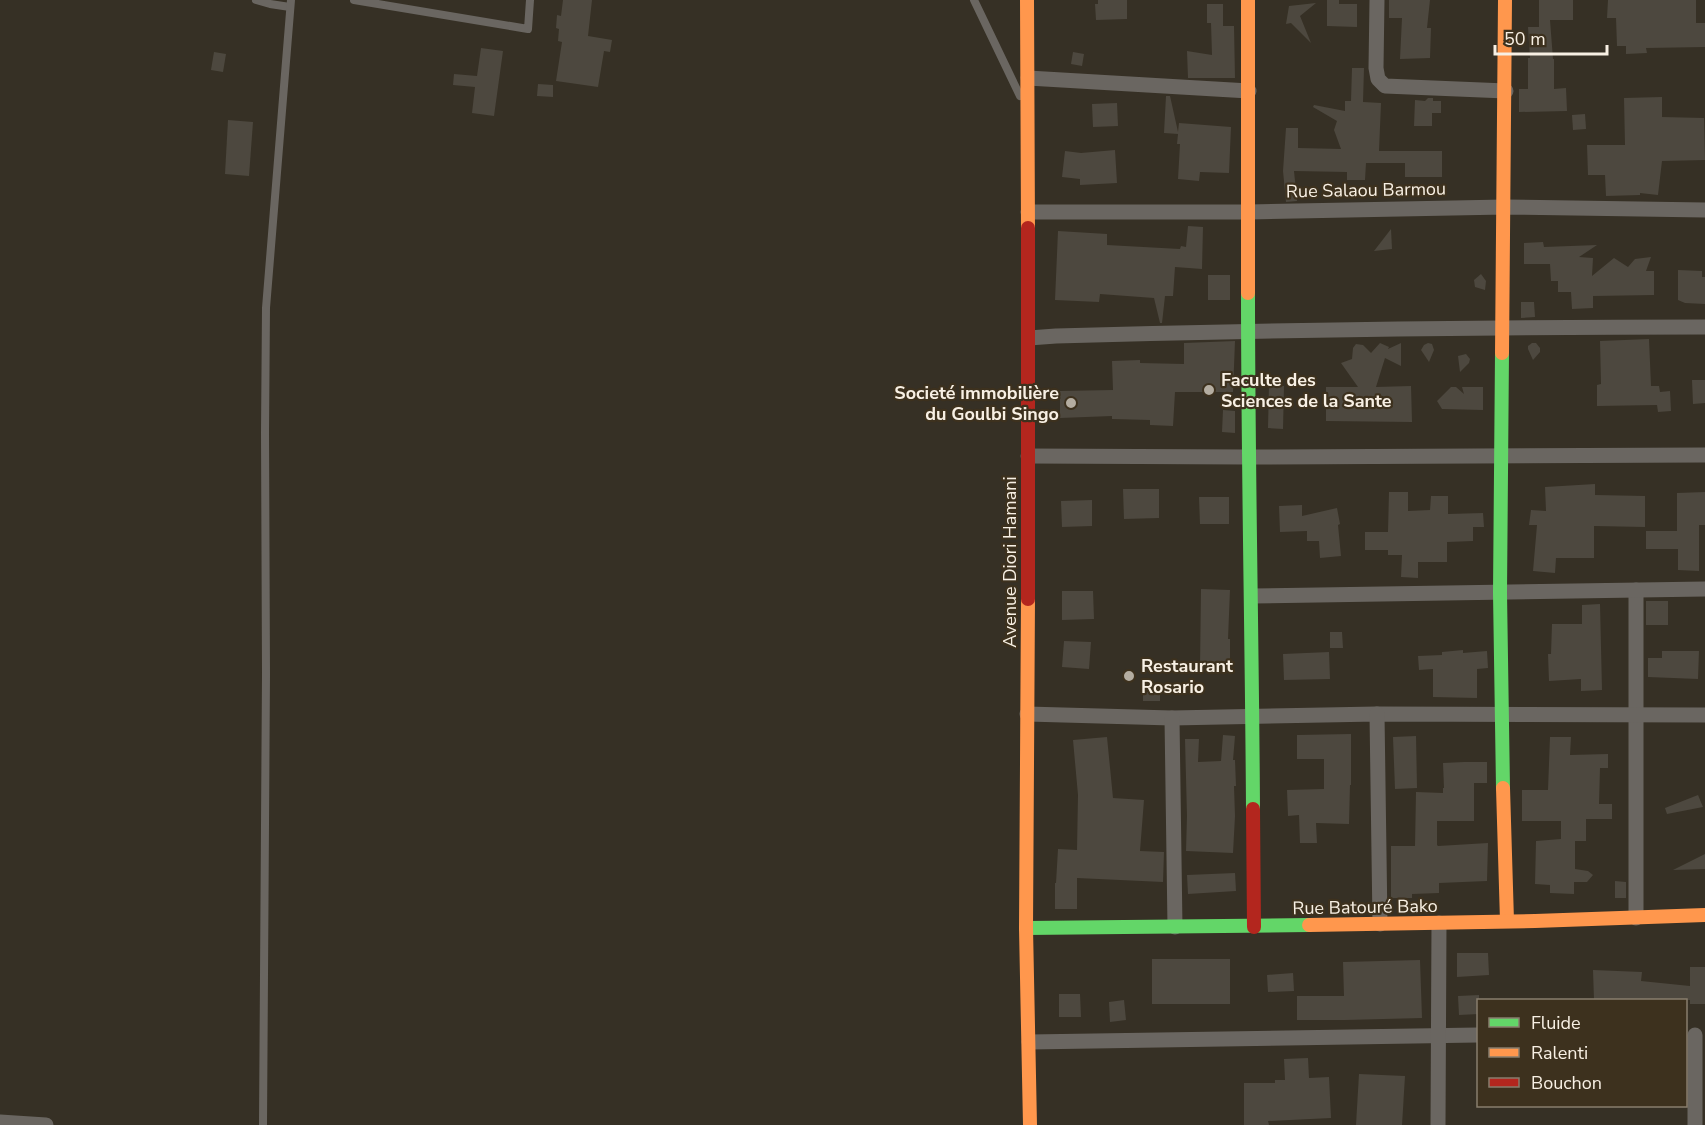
<svg xmlns="http://www.w3.org/2000/svg" width="1705" height="1125" font-family="'Nunito Sans',sans-serif">
	<style>
		.building { fill: #4d483f }
		.lines { fill: none; stroke-linecap: round; stroke-linejoin: round }
		.lane { stroke: #6a6661; stroke-width: 8 }
		.street { stroke: #6a6661; stroke-width: 15 }
		.fast { stroke: #63d668; stroke-width: 14 }
		.slow { stroke: #ff974d; stroke-width: 14 }
		.jam { stroke: #b3261e; stroke-width: 14 }
		.poi-dot { fill: #b4ada1; stroke: #3d311e; stroke-width: 2 }
		.labels { text-anchor: middle; stroke-width: 4.5; stroke-linejoin: round; paint-order: stroke }
		.street-label { font-size: 18px; fill: #f8f0e4; stroke: #3d311e }
		.poi-label { font-size: 18px; font-weight: bold; fill: #f8f0e4; stroke: #3d311e; text-anchor: start }
	</style>
	<rect width="100%" height="100%" fill="#363025"/>
	<g class="building">
		<polygon points="563,0 592,0 588,36 612,40 610,52 604,51 598,87 556,81 562,42 558,41 559,29 556,28 557,15 561,16"/>
		<polygon points="1098,0 1127,0 1127,19 1096,20 1095,4 1098,4"/>
		<polygon points="1327,0 1339,0 1339,4 1357,4 1357,27 1327,26"/>
		<polygon points="1389,0 1430,0 1427,28 1431,28 1430,58 1400,59 1402,18 1389,18"/>
		<polygon points="1539,0 1573,0 1573,20 1550,20 1553,59 1554,59 1554,89 1566,88 1567,111 1519,112 1519,89 1528,89 1528,58 1530,58 1528,27 1539,27"/>
		<polygon points="1608,0 1696,0 1696,23 1705,23 1705,47 1646,48 1647,53 1626,54 1626,46 1617,46 1616,18 1607,18"/>
		<polygon points="1316,3 1300,16 1311,43 1291,23 1286,24 1289,6"/>
		<polygon points="1207,4 1223,4 1223,26 1234,26 1235,78 1188,78 1187,51 1212,55 1211,23 1207,23"/>
		<polygon points="481,48 503,51 494,116 472,113 475,87 453,85 454,74 477,76"/>
		<polygon points="214,52 226,54 223,72 211,70"/>
		<polygon points="1073,52 1084,54 1082,66 1071,64"/>
		<polygon points="1352,68 1364,68 1363,102 1381,103 1379,151 1442,151 1442,177 1405,177 1405,163 1366,163 1365,180 1347,180 1347,172 1294,171 1297,201 1286,202 1283,171 1286,128 1298,128 1298,148 1341,149 1334,130 1337,121 1313,107 1314,105 1345,111 1345,101 1351,101"/>
		<polygon points="538,84 553,85 553,97 537,96"/>
		<polygon points="1166,96 1170,96 1178,132 1179,123 1231,127 1229,173 1200,172 1199,181 1178,179 1180,144 1177,144 1178,134 1164,133"/>
		<polygon points="1662,97 1662,117 1704,118 1705,160 1662,161 1658,195 1640,193 1640,195 1606,196 1605,175 1588,175 1587,145 1625,145 1624,98"/>
		<polygon points="1428,98 1433,98 1433,101 1441,101 1441,113 1432,113 1432,126 1414,126 1415,100 1425,101"/>
		<polygon points="1117,103 1118,126 1093,127 1092,104"/>
		<polygon points="1585,114 1586,129 1573,130 1572,115"/>
		<polygon points="228,120 253,122 249,176 225,174"/>
		<polygon points="1115,150 1117,183 1080,185 1080,179 1062,177 1065,151 1081,153"/>
		<polygon points="1188,226 1203,227 1202,269 1175,267 1173,296 1165,296 1162,323 1160,323 1154,298 1100,294 1099,302 1055,300 1058,231 1107,234 1107,245 1180,249 1181,246 1186,247"/>
		<polygon points="1391,229 1392,249 1374,251"/>
		<polygon points="1543,242 1544,247 1597,245 1579,257 1593,258 1592,276 1614,258 1628,267 1635,259 1651,257 1646,271 1654,271 1654,295 1593,296 1593,308 1572,309 1571,292 1558,292 1558,281 1551,281 1550,264 1524,264 1524,243"/>
		<polygon points="1678,270 1702,271 1702,277 1705,277 1705,304 1685,303 1678,300"/>
		<polygon points="1481,274 1486,281 1485,290 1475,287 1474,280"/>
		<rect x="1208" y="275" width="22" height="25"/>
		<polygon points="1521,302 1534,302 1535,317 1521,318"/>
		<polygon points="1649,339 1651,386 1659,386 1660,392 1670,391 1671,411 1658,412 1657,405 1597,406 1597,385 1601,384 1600,341"/>
		<polygon points="1235,341 1233,392 1175,392 1173,426 1150,425 1150,420 1112,419 1112,416 1060,418 1060,391 1113,390 1112,361 1140,360 1140,363 1184,364 1184,343"/>
		<polygon points="1380,343 1389,347 1388,349 1401,343 1401,366 1385,358 1376,387 1411,386 1412,422 1326,421 1326,387 1358,387 1341,363 1352,359 1353,348 1356,344 1363,345 1371,353"/>
		<polygon points="1428,343 1432,344 1434,350 1429,362 1421,350 1424,345"/>
		<polygon points="1532,343 1536,343 1540,348 1540,352 1533,360 1528,349 1528,346"/>
		<polygon points="1466,354 1470,359 1469,363 1460,372 1458,356"/>
		<polygon points="1692,380 1705,380 1705,403 1693,404"/>
		<polygon points="1269,385 1284,386 1283,429 1268,428"/>
		<polygon points="1451,387 1456,387 1464,394 1462,387 1483,387 1483,410 1442,409 1437,401"/>
		<polygon points="1223,410 1235,411 1235,433 1222,432"/>
		<polygon points="1595,484 1595,495 1645,496 1645,527 1594,526 1594,558 1556,558 1555,573 1533,571 1537,525 1529,525 1531,510 1546,511 1545,487"/>
		<polygon points="1123,489 1159,489 1159,518 1124,519"/>
		<polygon points="1389,492 1408,492 1408,511 1430,510 1431,496 1448,496 1448,514 1483,513 1484,527 1473,527 1473,541 1447,542 1447,562 1418,562 1418,578 1401,577 1402,555 1388,555 1388,550 1365,550 1365,532 1388,532"/>
		<polygon points="1705,492 1705,525 1699,525 1699,571 1678,570 1678,549 1646,549 1646,531 1677,531 1677,493"/>
		<polygon points="1199,497 1229,497 1229,524 1200,524"/>
		<polygon points="1092,500 1092,526 1062,527 1061,501"/>
		<polygon points="1302,505 1302,516 1337,508 1340,524 1338,525 1341,556 1320,558 1319,541 1307,541 1307,531 1280,532 1279,506"/>
		<polygon points="1201,589 1230,590 1228,639 1230,639 1230,667 1200,667"/>
		<polygon points="1062,591 1093,591 1094,619 1062,620"/>
		<rect x="1646" y="601" width="22" height="24"/>
		<polygon points="1600,604 1602,690 1581,691 1581,679 1549,681 1548,654 1551,654 1552,624 1582,624 1582,605"/>
		<polygon points="1330,632 1342,632 1343,648 1330,648"/>
		<polygon points="1064,641 1091,642 1089,669 1062,667"/>
		<polygon points="1463,650 1463,653 1487,651 1488,668 1477,669 1477,698 1433,697 1433,669 1419,670 1418,656 1442,655 1442,652"/>
		<polygon points="1662,651 1699,651 1698,679 1648,677 1648,658 1662,658"/>
		<polygon points="1329,652 1330,679 1284,680 1283,654"/>
		<rect x="1143" y="689" width="17" height="12"/>
		<polygon points="1351,734 1351,785 1350,785 1349,824 1316,823 1317,843 1300,843 1299,815 1288,816 1287,790 1324,789 1324,759 1297,759 1297,735"/>
		<polygon points="1223,735 1235,736 1233,760 1235,760 1236,786 1234,786 1235,816 1233,853 1186,851 1187,816 1185,739 1199,739 1198,762 1221,761"/>
		<polygon points="1416,736 1417,788 1395,789 1393,737"/>
		<polygon points="1107,737 1113,798 1144,800 1140,851 1164,852 1163,882 1077,878 1077,909 1055,909 1055,883 1056,883 1058,849 1077,850 1078,795 1073,740"/>
		<polygon points="1550,737 1571,737 1570,755 1608,754 1608,768 1600,768 1599,804 1612,804 1612,819 1586,819 1586,841 1575,841 1575,869 1588,871 1593,875 1587,882 1574,882 1574,894 1550,893 1550,885 1535,884 1536,841 1561,839 1561,821 1522,821 1522,790 1548,790"/>
		<polygon points="1464,762 1487,762 1487,783 1474,783 1474,821 1437,821 1437,845 1438,846 1488,843 1487,881 1439,883 1439,893 1412,894 1412,898 1391,898 1391,846 1415,846 1416,792 1443,793 1443,788 1444,788 1443,763"/>
		<polygon points="1698,795 1703,807 1667,814 1665,808"/>
		<polygon points="1705,854 1705,869 1673,870"/>
		<polygon points="1235,873 1236,891 1188,894 1187,875"/>
		<polygon points="1615,881 1626,882 1626,898 1615,898"/>
		<polygon points="1457,953 1488,953 1489,975 1457,977"/>
		<rect x="1152" y="959" width="78" height="45"/>
		<polygon points="1420,960 1422,1018 1345,1020 1297,1020 1297,996 1344,996 1343,962"/>
		<polygon points="1690,967 1705,967 1705,1004 1690,1004 1690,1000 1594,1000 1593,970 1642,972 1641,981 1690,986"/>
		<polygon points="1293,973 1294,991 1268,992 1267,975"/>
		<polygon points="1059,994 1080,994 1081,1017 1059,1017"/>
		<polygon points="1479,995 1479,1014 1459,1015 1458,996"/>
		<polygon points="1124,1000 1126,1020 1110,1022 1109,1002"/>
		<polygon points="1308,1058 1309,1078 1329,1077 1331,1118 1268,1121 1269,1125 1244,1125 1244,1083 1275,1083 1275,1080 1285,1080 1284,1059"/>
		<polygon points="1359,1074 1405,1076 1402,1125 1356,1125"/>
	</g>
	<g class="lines">
		<g class="lane">
			<polyline points="256,0 270,4 290,7"/>
			<polyline points="354,0 528,29 530,0"/>
			<polyline points="974,0 1020,96"/>
			<polyline points="263,1125 266,674 265,432 266,308 291,0"/>
		</g>
		<g class="street">
			<polyline points="1377,0 1376,68 1378,79 1385,86 1506,91"/>
			<polyline points="1028,78 1249,91"/>
			<polyline points="1028,212 1249,212 1505,207 1705,210"/>
			<path d="M1029 338 1056 336C1272 330 1489 327 1705 327"/>
			<polyline points="1028,456 1248,457 1705,455"/>
			<polyline points="1636,590 1636,918"/>
			<polyline points="1252,596 1705,589"/>
			<polyline points="1027,714 1172,718 1377,714 1705,715"/>
			<polyline points="1377,714 1380,924"/>
			<polyline points="1172,718 1175,927"/>
			<polyline points="1029,1042 1478,1035"/>
			<polyline points="0,1122 46,1125"/>
			<polyline points="1438,1125 1439,923"/>
			<polyline points="1695,1125 1695,1035"/>
		</g>
		<g class="fast">
			<path d="M1248 293C1248 465 1252 637 1253 809"/>
			<polyline points="1502,353 1500,593 1503,788"/>
			<polyline points="1026,928 1309,925"/>
		</g>
		<g class="slow">
			<polyline points="1027,0 1028,228"/>
			<polyline points="1248,0 1248,293"/>
			<polyline points="1502,353 1505,0"/>
			<polyline points="1028,599 1026,928 1030,1125"/>
			<polyline points="1503,788 1507,921"/>
			<polyline points="1309,925 1535,921 1705,915"/>
		</g>
		<g class="jam">
			<polyline points="1028,599 1028,228"/>
			<polyline points="1253,809 1254,927"/>
		</g>
	</g>
	<g class="poi-dot">
		<circle cx="1209" cy="390" r="6"/>
		<circle cx="1071" cy="403" r="6"/>
		<circle cx="1129" cy="676" r="6"/>
	</g>
	<g class="labels">
		<g class="street-label">
			<text transform="translate(1366 190) rotate(-1)" y="6">Rue Salaou Barmou</text>
			<text transform="translate(1010 562) rotate(-90)" y="6">Avenue Diori Hamani</text>
			<text transform="translate(1365 907) rotate(-1)" y="6">Rue Batouré Bako</text>
		</g>
		<g class="poi-label">
			<text x="1221" y="386">Faculte des<tspan x="1221" dy="21">Sciences de la Sante</tspan></text>
			<text x="1059" y="399" text-anchor="end">Societé immobilière<tspan x="1059" dy="21">du Goulbi Singo</tspan></text>
			<text x="1141" y="672">Restaurant<tspan x="1141" dy="21">Rosario</tspan></text>
		</g>
	</g>
	<rect x="1477" y="999" width="210" height="108" fill="#3d311e" stroke="#887d6d" stroke-width="1.5"/>
	<rect x="1489" y="1018" width="30" height="9" fill="#63d668" stroke="#887d6d" stroke-width="1.5"/>
	<text x="1531" y="1029" font-size="18" fill="#f8f0e4">Fluide</text>
	<rect x="1489" y="1048" width="30" height="9" fill="#ff974d" stroke="#887d6d" stroke-width="1.5"/>
	<text x="1531" y="1059" font-size="18" fill="#f8f0e4">Ralenti</text>
	<rect x="1489" y="1078" width="30" height="9" fill="#b3261e" stroke="#887d6d" stroke-width="1.5"/>
	<text x="1531" y="1089" font-size="18" fill="#f8f0e4">Bouchon</text>
	<path d="M1495 45v9h112v-9" fill="none" stroke="#f8f0e4" stroke-width="3"/>
	<text x="1504" y="45" font-size="18" fill="#f8f0e4" stroke="#3d311e" stroke-width="4.5" paint-order="stroke">50 m</text>
</svg>
